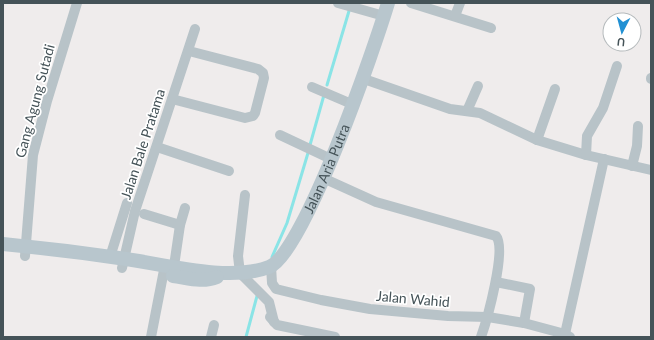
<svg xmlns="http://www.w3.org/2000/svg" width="654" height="340" font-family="Lato,sans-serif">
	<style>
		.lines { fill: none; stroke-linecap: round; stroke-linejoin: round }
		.stream { stroke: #8ae4e6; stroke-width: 3 }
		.minor { stroke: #b8c3c8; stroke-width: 10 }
		.secondary { stroke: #b8c6cd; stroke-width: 14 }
		.labels { text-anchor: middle; stroke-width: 3.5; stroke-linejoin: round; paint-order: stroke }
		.street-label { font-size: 14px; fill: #455358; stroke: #fff }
	</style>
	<rect width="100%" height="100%" fill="#efecec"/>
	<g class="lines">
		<g class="stream">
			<polyline points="327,85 349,11"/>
			<polyline points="310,145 324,95"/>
			<polyline points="272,257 287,223 308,153"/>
			<polyline points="246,337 257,296"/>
		</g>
		<g class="minor">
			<polyline points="338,3 384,16"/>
			<polyline points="411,3 491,28"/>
			<polyline points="455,16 460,3"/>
			<polyline points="364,79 450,109 480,113 537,140 586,155 651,170"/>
			<polyline points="651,79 651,78"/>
			<polyline points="312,87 354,105"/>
			<polyline points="172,99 245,118 253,116 255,113 264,78 263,73 258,69 189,51"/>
			<polyline points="467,111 478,86"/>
			<polyline points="280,135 331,159"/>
			<polyline points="537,140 555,89"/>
			<polyline points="157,147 229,171"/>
			<polyline points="586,155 587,136 603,108 617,66"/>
			<polyline points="632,166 637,146 638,126"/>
			<path d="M323 178 376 202 496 236C507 249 487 320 481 337"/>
			<polyline points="245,195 238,256 240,273 269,302 274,322"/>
			<polyline points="144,214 180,225"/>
			<polyline points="25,256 33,155 47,101 77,3"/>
			<polyline points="110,257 127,203"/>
			<polyline points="174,266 180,225 185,208"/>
			<polyline points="271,266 272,283 276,289 321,300 370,309 448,316 488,317 524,323 565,334 570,337"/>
			<polyline points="122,268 135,211 195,29"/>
			<polyline points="496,282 530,289 524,323"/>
			<polyline points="270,317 277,325 335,337"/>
			<polyline points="565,334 604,159"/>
			<polyline points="151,337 165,265"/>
			<polyline points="211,337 214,325"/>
		</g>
		<g class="secondary">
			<path id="s1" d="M3 244C44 248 85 253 126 259 167 265 230 282 269 267 304 254 375 46 388 3"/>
			<path d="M173 276C188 278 202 283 217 277"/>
		</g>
	</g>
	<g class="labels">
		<g class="street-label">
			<text transform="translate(35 101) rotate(-75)" y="5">Gang Agung Sutadi</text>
			<text transform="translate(143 144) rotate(-72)" y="5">Jalan Bale Pratama</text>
			<text dy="5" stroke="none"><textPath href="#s1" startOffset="384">Jalan Aria Putra</textPath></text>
			<text transform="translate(413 299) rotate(5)" y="5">Jalan Wahid</text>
		</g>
	</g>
	<rect width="654" height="340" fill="none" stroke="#455358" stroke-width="8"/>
	<g transform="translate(622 32) rotate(186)"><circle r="19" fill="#ffffff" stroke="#b5babc"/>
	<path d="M0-3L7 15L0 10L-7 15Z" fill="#2190d3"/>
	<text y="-6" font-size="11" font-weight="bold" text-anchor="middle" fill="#455358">U</text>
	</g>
</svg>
